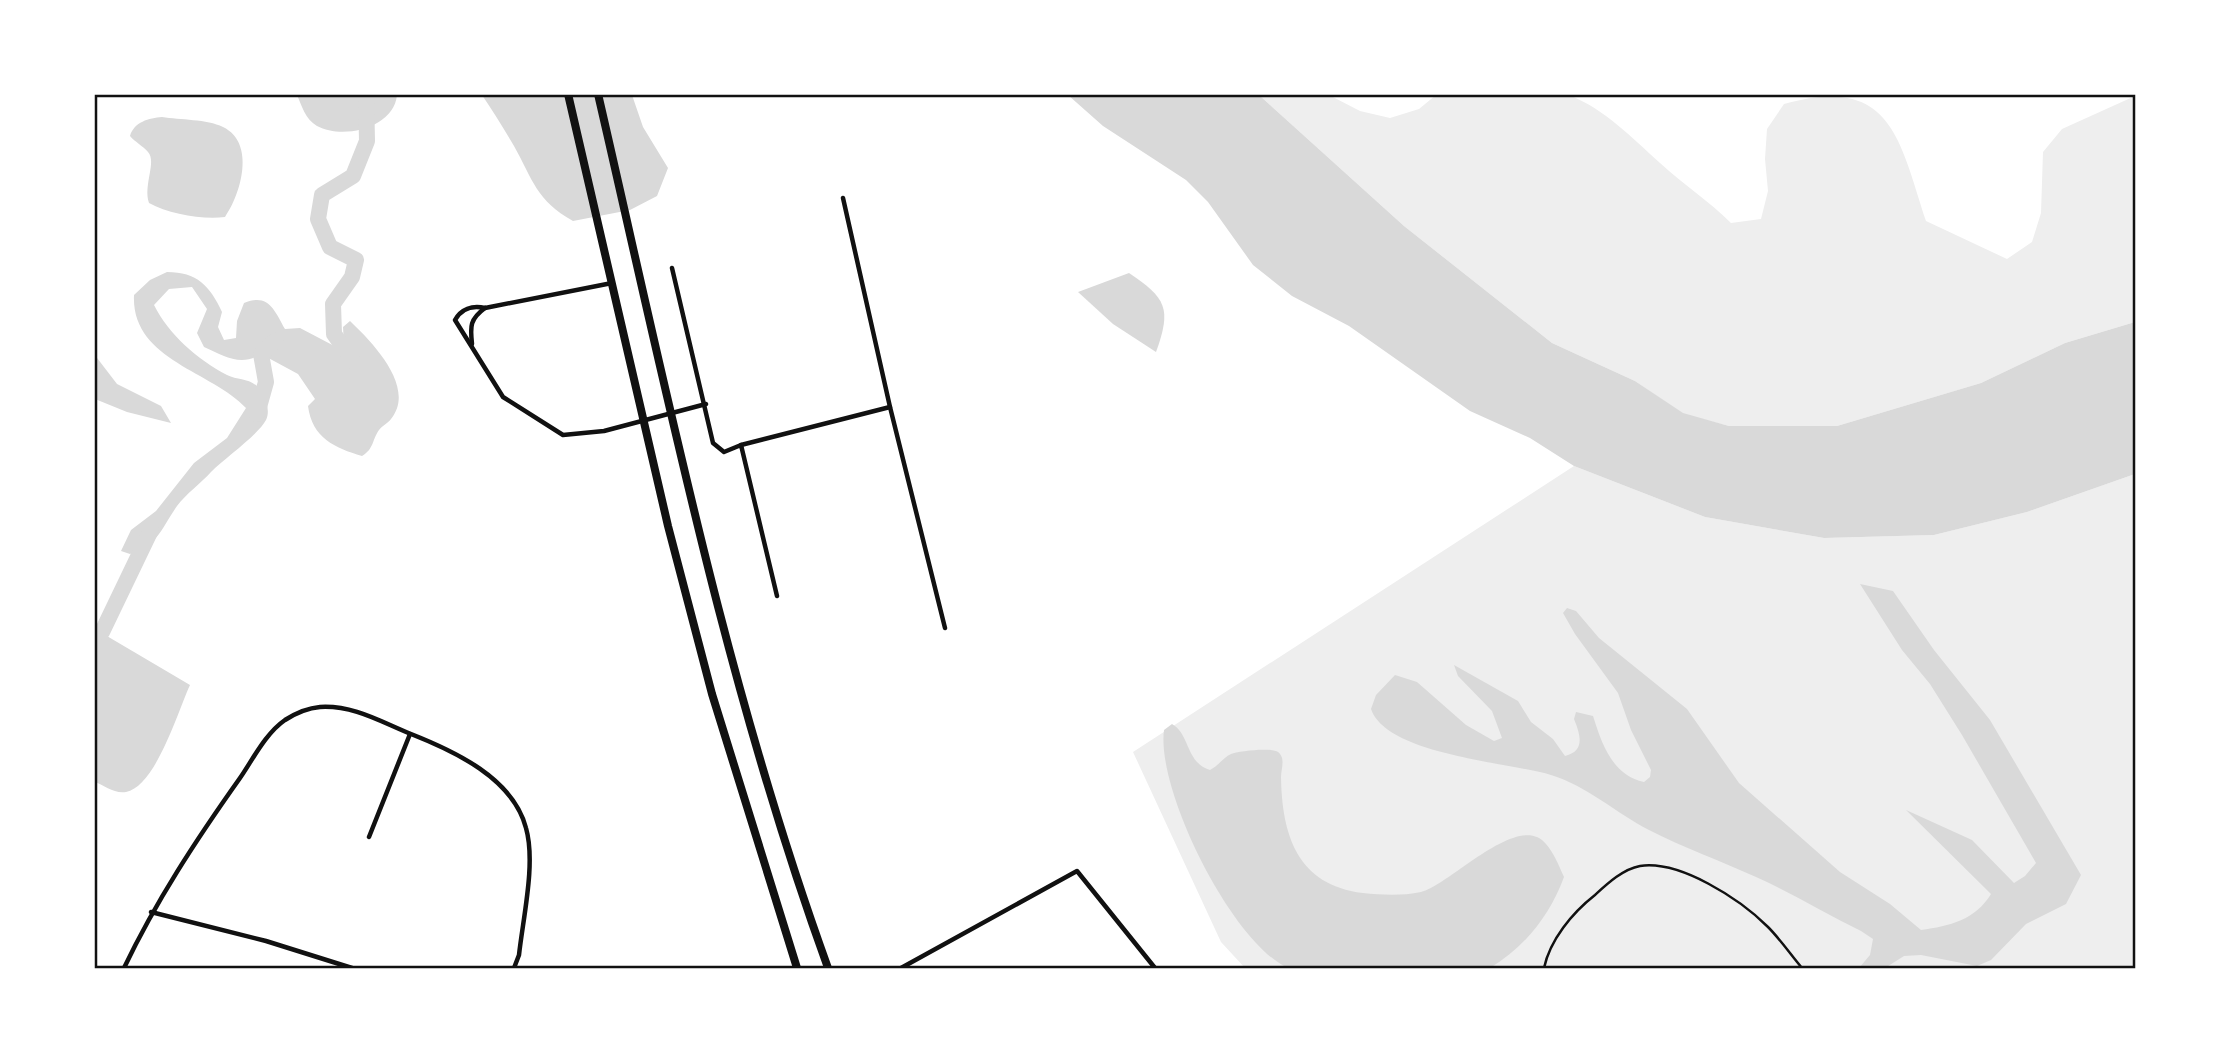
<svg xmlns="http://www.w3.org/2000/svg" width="2230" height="1063" font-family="Bitter,serif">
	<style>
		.green { fill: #eee }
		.water { fill: #d9d9d9 }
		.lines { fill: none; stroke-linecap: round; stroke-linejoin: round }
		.river { stroke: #d9d9d9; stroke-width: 16 }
		.service { stroke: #111; stroke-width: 2.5 }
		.minor { stroke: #111; stroke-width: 4.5 }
		.trunk { stroke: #111; stroke-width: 8 }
		.neatline { fill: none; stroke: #111; stroke-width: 2.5 }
	</style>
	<rect width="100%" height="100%" fill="#fff"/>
	<g class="green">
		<path d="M1259 95H1329L1360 111 1390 118 1419 109 1436 95H1569C1606 110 1631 137 1660 163 1683 184 1709 201 1731 223L1761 219 1768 191 1765 159 1767 129 1784 104C1891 74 1899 138 1926 221L2007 259 2032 242 2041 213 2043 152 2062 129 2135 96V322L2065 343 1981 383 1837 426H1729L1683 414 1635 381 1552 343 1404 226Z"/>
		<polygon points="1574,466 1705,517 1824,538 1934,535 2027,512 2135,474 2135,968 1245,968 1221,942 1133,752"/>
	</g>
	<g class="water">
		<path d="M297 95H397C394 128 343 140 317 126 305 119 302 106 297 95Z"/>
		<path d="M482 95H632L643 127 668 168 657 196 630 210 573 221C536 200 533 180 514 146 504 129 493 111 482 95Z"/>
		<polygon points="1068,95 1259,95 1404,226 1552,343 1635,381 1683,413 1729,426 1837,426 1981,383 2065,343 2135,322 2135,474 2027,512 1934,535 1824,538 1705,517 1574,466 1530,438 1470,411 1349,326 1292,296 1253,265 1208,202 1186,180 1103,126"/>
		<path d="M162 117C180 120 207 119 223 127 256 143 241 194 225 217 203 220 169 214 149 203 143 185 157 162 148 152 143 146 135 142 130 136 134 122 149 118 162 117Z"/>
		<path d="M167 272C197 272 210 286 222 312L218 327 224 340 236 338 237 321 244 303C268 293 274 309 285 329L300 328 340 349 344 345 343 327 350 321C371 341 417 387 391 419 388 423 383 425 379 430 372 440 374 449 362 456 335 448 312 438 308 406L315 399 298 374 261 354C241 367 224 356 204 347L197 333 207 309 192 287 169 289 154 305C169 335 197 359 227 375 237 380 248 378 257 386 265 394 271 410 266 420 258 435 225 458 211 472 201 483 186 494 177 506 159 532 161 541 130 554L121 551 131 530 156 511 194 463 227 438 246 408C212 371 131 360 134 295L150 280Z"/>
		<path d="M1129 273C1166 298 1172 308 1156 352L1113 324 1078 292Z"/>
		<polygon points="94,354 117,384 161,406 171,423 127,412 95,399"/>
		<path d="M1860 584 1893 591 1934 650 1990 720 2081 875 2066 904 2026 924 1991 960 1977 966 1921 955 1904 956 1885 968H1859L1870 955 1873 939 1861 931C1826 914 1792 893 1756 877 1721 861 1684 848 1649 830 1616 813 1587 786 1551 775 1508 762 1387 755 1371 709L1376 695 1395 675 1417 682 1466 725 1494 741 1502 738 1492 711 1458 676 1454 665 1518 701 1531 722 1553 739 1565 756C1586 751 1580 734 1574 719L1576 712 1593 716C1602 744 1612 775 1644 782L1650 777 1651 770 1631 730 1618 693 1575 634 1563 613 1567 608 1576 611 1599 638 1687 709 1739 783 1840 872 1890 904 1921 930C1950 926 1975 920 1991 894L1906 810 1972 840 2014 883 2025 876 2036 863 1962 735 1930 684 1902 650Z"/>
		<path d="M95 629 190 685C178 711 156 786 126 792 114 794 104 785 95 782Z"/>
		<path d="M1172 724C1190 734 1186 763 1210 770 1218 766 1224 757 1231 754 1238 751 1271 747 1278 752 1286 758 1281 769 1281 777 1282 835 1297 885 1363 893 1382 895 1402 896 1421 892 1450 885 1519 810 1546 844 1554 853 1559 866 1564 877 1550 915 1525 947 1490 968H1288C1232 943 1156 790 1164 730Z"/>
	</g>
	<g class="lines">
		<g class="river">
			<polyline points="353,361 334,334 333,304 352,277 356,260 330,247 318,219 322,195 353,176 367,141 366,94"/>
			<polyline points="257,414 266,382 261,354 276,340"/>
			<polyline points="102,632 151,530"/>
		</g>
		<path class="service" d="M1544 968C1550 940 1572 913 1595 895 1607 884 1623 869 1640 866 1680 860 1740 899 1768 927 1780 939 1791 955 1802 968"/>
		<g class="minor">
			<polyline points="843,198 890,407 945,628"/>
			<polyline points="672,268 713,443 724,452 741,445 777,596"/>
			<path d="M612 283 485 308C472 305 461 309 455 320L503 397 563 435 604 431 706 404"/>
			<path d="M472 344C470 326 470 319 485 308"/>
			<polyline points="741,445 890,407"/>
			<polyline points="369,837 410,734"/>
			<polyline points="151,912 266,941 352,968"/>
			<path d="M124 968C156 901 196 840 240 778 253 759 266 733 285 720 296 713 308 708 320 707 354 705 381 722 411 734 454 751 513 778 526 828 536 863 523 918 519 955L514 968"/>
			<polyline points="901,968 1077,871 1155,968"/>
		</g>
		<g class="trunk">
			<polyline points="568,94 668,526 712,694 797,968"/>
			<path d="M598 94C666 388 725 684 828 968"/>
		</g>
	</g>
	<rect width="2230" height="1063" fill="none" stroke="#ffffff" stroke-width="192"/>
	<rect x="96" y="96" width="2038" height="871" class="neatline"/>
</svg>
